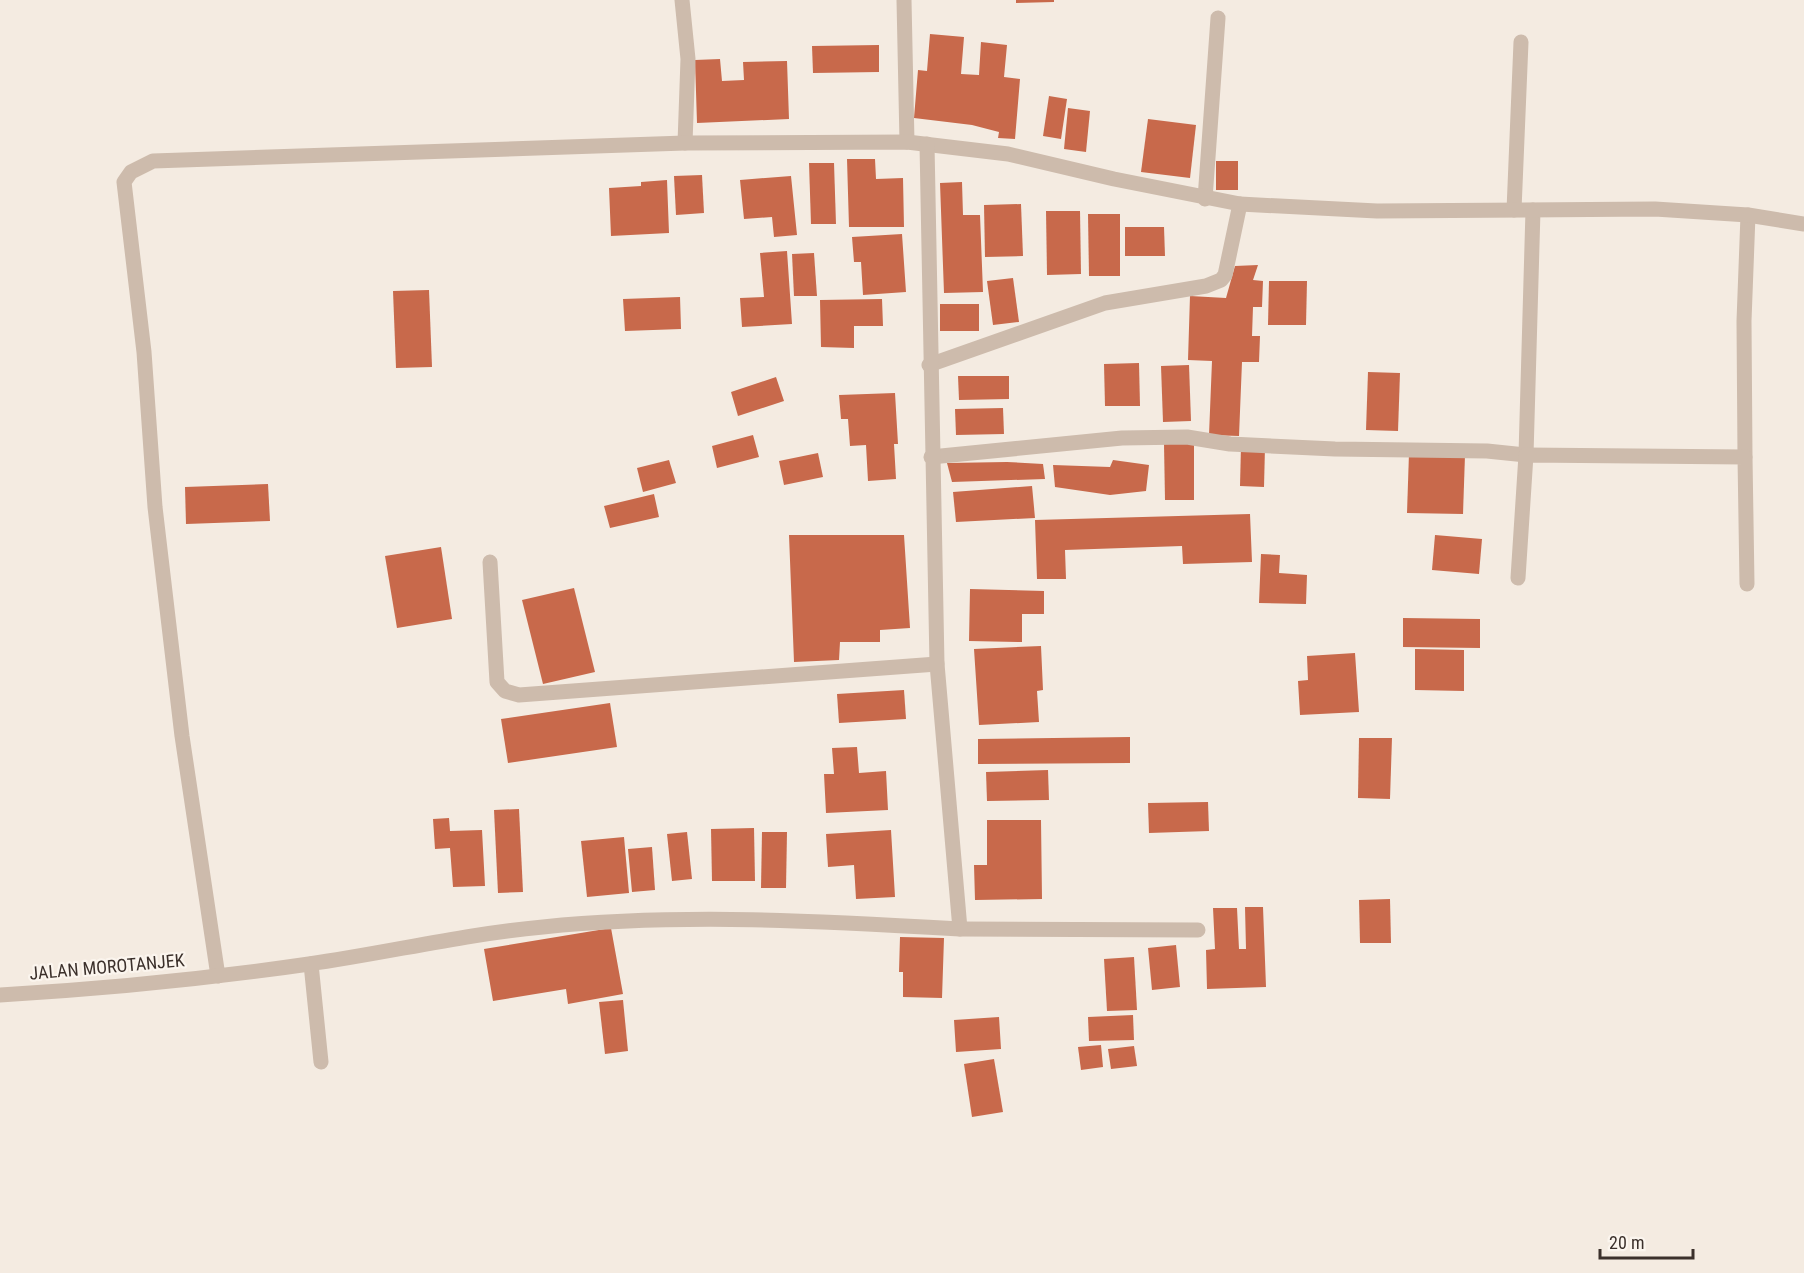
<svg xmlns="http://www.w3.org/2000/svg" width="1804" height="1273" font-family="'Roboto Condensed',sans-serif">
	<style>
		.building { fill: #c8694b }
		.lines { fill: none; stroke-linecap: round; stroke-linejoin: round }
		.lane { stroke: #cdbbac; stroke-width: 15 }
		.street { stroke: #cdbbac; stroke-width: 15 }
		.labels { text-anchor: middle; stroke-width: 4.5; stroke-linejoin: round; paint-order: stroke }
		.street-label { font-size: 18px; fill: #3b302b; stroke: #fbf5ee }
	</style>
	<rect width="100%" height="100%" fill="#f4ebe1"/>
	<g class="building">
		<polygon points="1016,0 1054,0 1054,2 1016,3"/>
		<polygon points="930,34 964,37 961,74 979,75 981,42 1007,45 1004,77 1020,79 1015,139 998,138 999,132 972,125 914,118 918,70 927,71"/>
		<polygon points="879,45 879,72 813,73 812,46"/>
		<polygon points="720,59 722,81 744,80 743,62 787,61 789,119 697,123 695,60"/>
		<polygon points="1049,96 1067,99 1061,139 1043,136"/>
		<polygon points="1068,108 1090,111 1086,152 1064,149"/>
		<polygon points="1148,119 1196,125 1190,178 1141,172"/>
		<polygon points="847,159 875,159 876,179 903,178 904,227 849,227"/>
		<rect x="1216" y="161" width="22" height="29"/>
		<polygon points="809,163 834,163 836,224 811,224"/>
		<polygon points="702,175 704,213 676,215 674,176"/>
		<polygon points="791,176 797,235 774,237 772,217 744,219 740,180"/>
		<polygon points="667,180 669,233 611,236 609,188 641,186 641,182"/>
		<polygon points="962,182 963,215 980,215 983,292 944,293 940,183"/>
		<polygon points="1021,204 1023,256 985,257 984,205"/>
		<polygon points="1046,211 1080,211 1081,274 1047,275"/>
		<polygon points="1088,214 1120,214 1120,276 1089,276"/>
		<polygon points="1125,227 1164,227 1165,256 1125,256"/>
		<polygon points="902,234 906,292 863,295 861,262 854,262 852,237"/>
		<polygon points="787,251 792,324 742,327 740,298 764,297 760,253"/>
		<polygon points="814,253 817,296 794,296 792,254"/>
		<polygon points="1258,265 1253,280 1263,281 1262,307 1253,307 1252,336 1260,336 1259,362 1242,362 1239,436 1209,435 1212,361 1188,360 1190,296 1226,298 1235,266"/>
		<polygon points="1013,278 1019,322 993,325 987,281"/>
		<polygon points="1269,281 1307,281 1306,325 1268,325"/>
		<polygon points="429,290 432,367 396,368 393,291"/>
		<polygon points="680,297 681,329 625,331 623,299"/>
		<polygon points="882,299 883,326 854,326 854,348 821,347 820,300"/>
		<rect x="940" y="304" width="39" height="27"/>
		<polygon points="1139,363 1140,406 1105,406 1104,364"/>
		<polygon points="1189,365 1191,421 1163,422 1161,366"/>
		<polygon points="1368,372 1400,373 1398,431 1366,430"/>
		<polygon points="958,376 1009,376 1009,399 959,400"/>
		<polygon points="776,377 784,401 738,416 731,392"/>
		<polygon points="895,393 898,444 894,444 896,479 868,481 866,445 850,446 848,419 841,419 839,395"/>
		<polygon points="1003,408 1004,434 956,435 955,409"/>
		<polygon points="753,435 759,457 717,468 712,446"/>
		<polygon points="1164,444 1194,444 1194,500 1165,500"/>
		<polygon points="1241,446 1265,447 1264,487 1240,486"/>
		<polygon points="818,453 823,477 784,485 779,461"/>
		<polygon points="1409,453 1465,455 1463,514 1407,513"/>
		<polygon points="669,460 676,483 643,492 637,468"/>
		<polygon points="1113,460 1149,465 1146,491 1110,495 1055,487 1053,465 1110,467"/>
		<polygon points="1007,462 1043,464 1045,479 952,482 947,463"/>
		<polygon points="268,484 270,521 186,524 185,487"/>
		<polygon points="1032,486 1035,518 956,522 953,492"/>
		<polygon points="654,494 659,517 610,528 604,506"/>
		<polygon points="1250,514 1252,562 1183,564 1182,546 1065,550 1066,579 1037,579 1035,520"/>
		<polygon points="789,535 904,535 910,628 880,630 880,642 840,642 839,660 794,662"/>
		<polygon points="1435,535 1482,539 1479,574 1432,570"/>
		<polygon points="441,547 452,619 397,628 385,556"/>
		<polygon points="1261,554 1280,555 1279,573 1307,575 1306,604 1259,603"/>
		<polygon points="574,588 595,672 543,684 522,600"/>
		<polygon points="970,589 1044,591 1044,614 1022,614 1022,642 969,641"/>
		<polygon points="1403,618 1480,619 1480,648 1403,647"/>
		<polygon points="1041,646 1043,690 1037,691 1039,722 979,725 974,649"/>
		<polygon points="1415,649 1464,650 1464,691 1415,690"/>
		<polygon points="1355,653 1359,712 1300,715 1298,681 1308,680 1307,656"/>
		<polygon points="904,690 906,719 839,723 837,694"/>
		<polygon points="610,703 617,747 508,763 501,719"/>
		<polygon points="1130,737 1130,763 978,764 978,739"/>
		<polygon points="1359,738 1392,738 1390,799 1358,798"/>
		<polygon points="857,747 859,773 886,771 888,810 826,813 824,774 834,774 832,748"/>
		<polygon points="1048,770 1049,800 987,801 986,772"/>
		<polygon points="1208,802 1209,831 1149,833 1148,803"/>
		<polygon points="519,809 523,892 498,893 494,810"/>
		<polygon points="449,818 450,831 482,830 485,886 453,887 450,848 435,849 433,819"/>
		<polygon points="987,820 1041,820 1042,899 975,900 974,865 987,865"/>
		<polygon points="754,828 755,881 712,881 711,829"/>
		<polygon points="891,830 895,897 856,899 854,865 828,867 826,834"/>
		<polygon points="687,832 692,879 672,881 667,834"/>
		<polygon points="762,832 787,832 786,888 761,888"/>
		<polygon points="624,837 629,893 587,897 581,841"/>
		<polygon points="652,847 655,890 632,892 628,849"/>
		<polygon points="1390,899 1391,943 1360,943 1359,900"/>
		<polygon points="1245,907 1263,907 1266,987 1207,989 1206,950 1215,949 1213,908 1237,908 1239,949 1246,949"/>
		<polygon points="611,928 623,994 568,1004 566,989 493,1001 484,949"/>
		<polygon points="900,937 944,938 942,998 903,997 903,972 899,972"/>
		<polygon points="1176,945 1180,987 1152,990 1148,948"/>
		<polygon points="1134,957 1137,1010 1107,1011 1104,959"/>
		<polygon points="623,1000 628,1051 605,1054 599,1002"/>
		<polygon points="1133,1015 1134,1040 1089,1041 1088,1017"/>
		<polygon points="999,1017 1001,1049 956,1052 954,1020"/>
		<polygon points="1101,1045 1103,1067 1081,1070 1078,1047"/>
		<polygon points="1134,1046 1137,1066 1111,1069 1108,1049"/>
		<polygon points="994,1059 1003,1112 972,1117 964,1064"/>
	</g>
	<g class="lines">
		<polyline class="lane" points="311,964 321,1062"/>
		<g class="street">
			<polyline points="682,0 688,59 685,143"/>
			<polyline points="904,0 907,142"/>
			<polyline points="1205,199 1218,18"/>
			<polyline points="1514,210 1521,42"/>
			<polyline points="929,365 1105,303 1206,286 1221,280 1225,275 1240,204"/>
			<polyline points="931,457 1122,438 1187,437 1230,444 1335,449 1487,451 1526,455 1533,210"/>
			<polyline points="1745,457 1744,321 1748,215"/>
			<polyline points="490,562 497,682 505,691 519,695 937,664"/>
			<polyline points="1518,578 1526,455 1745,457 1747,584"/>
			<polyline points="960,929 1198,930"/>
			<polyline points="218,976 182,736 155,507 144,352 124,182 131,172 153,161 685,143 907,142 1008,154 1114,179 1240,204 1377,211 1655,209 1748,215 1804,224"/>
			<path d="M0 995C103 989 206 979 309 964 387 953 465 934 543 927 682 913 822 921 960 929L937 664 927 144"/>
		</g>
	</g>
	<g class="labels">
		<g class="street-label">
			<text transform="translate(107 967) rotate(-5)" y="6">JALAN MOROTANJEK</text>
		</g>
	</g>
	<path d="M1600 1249v9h93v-9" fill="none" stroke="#3b302b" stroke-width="3"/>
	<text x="1609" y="1249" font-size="18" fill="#3b302b" stroke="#fbf5ee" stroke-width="4.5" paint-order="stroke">20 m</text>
</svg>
